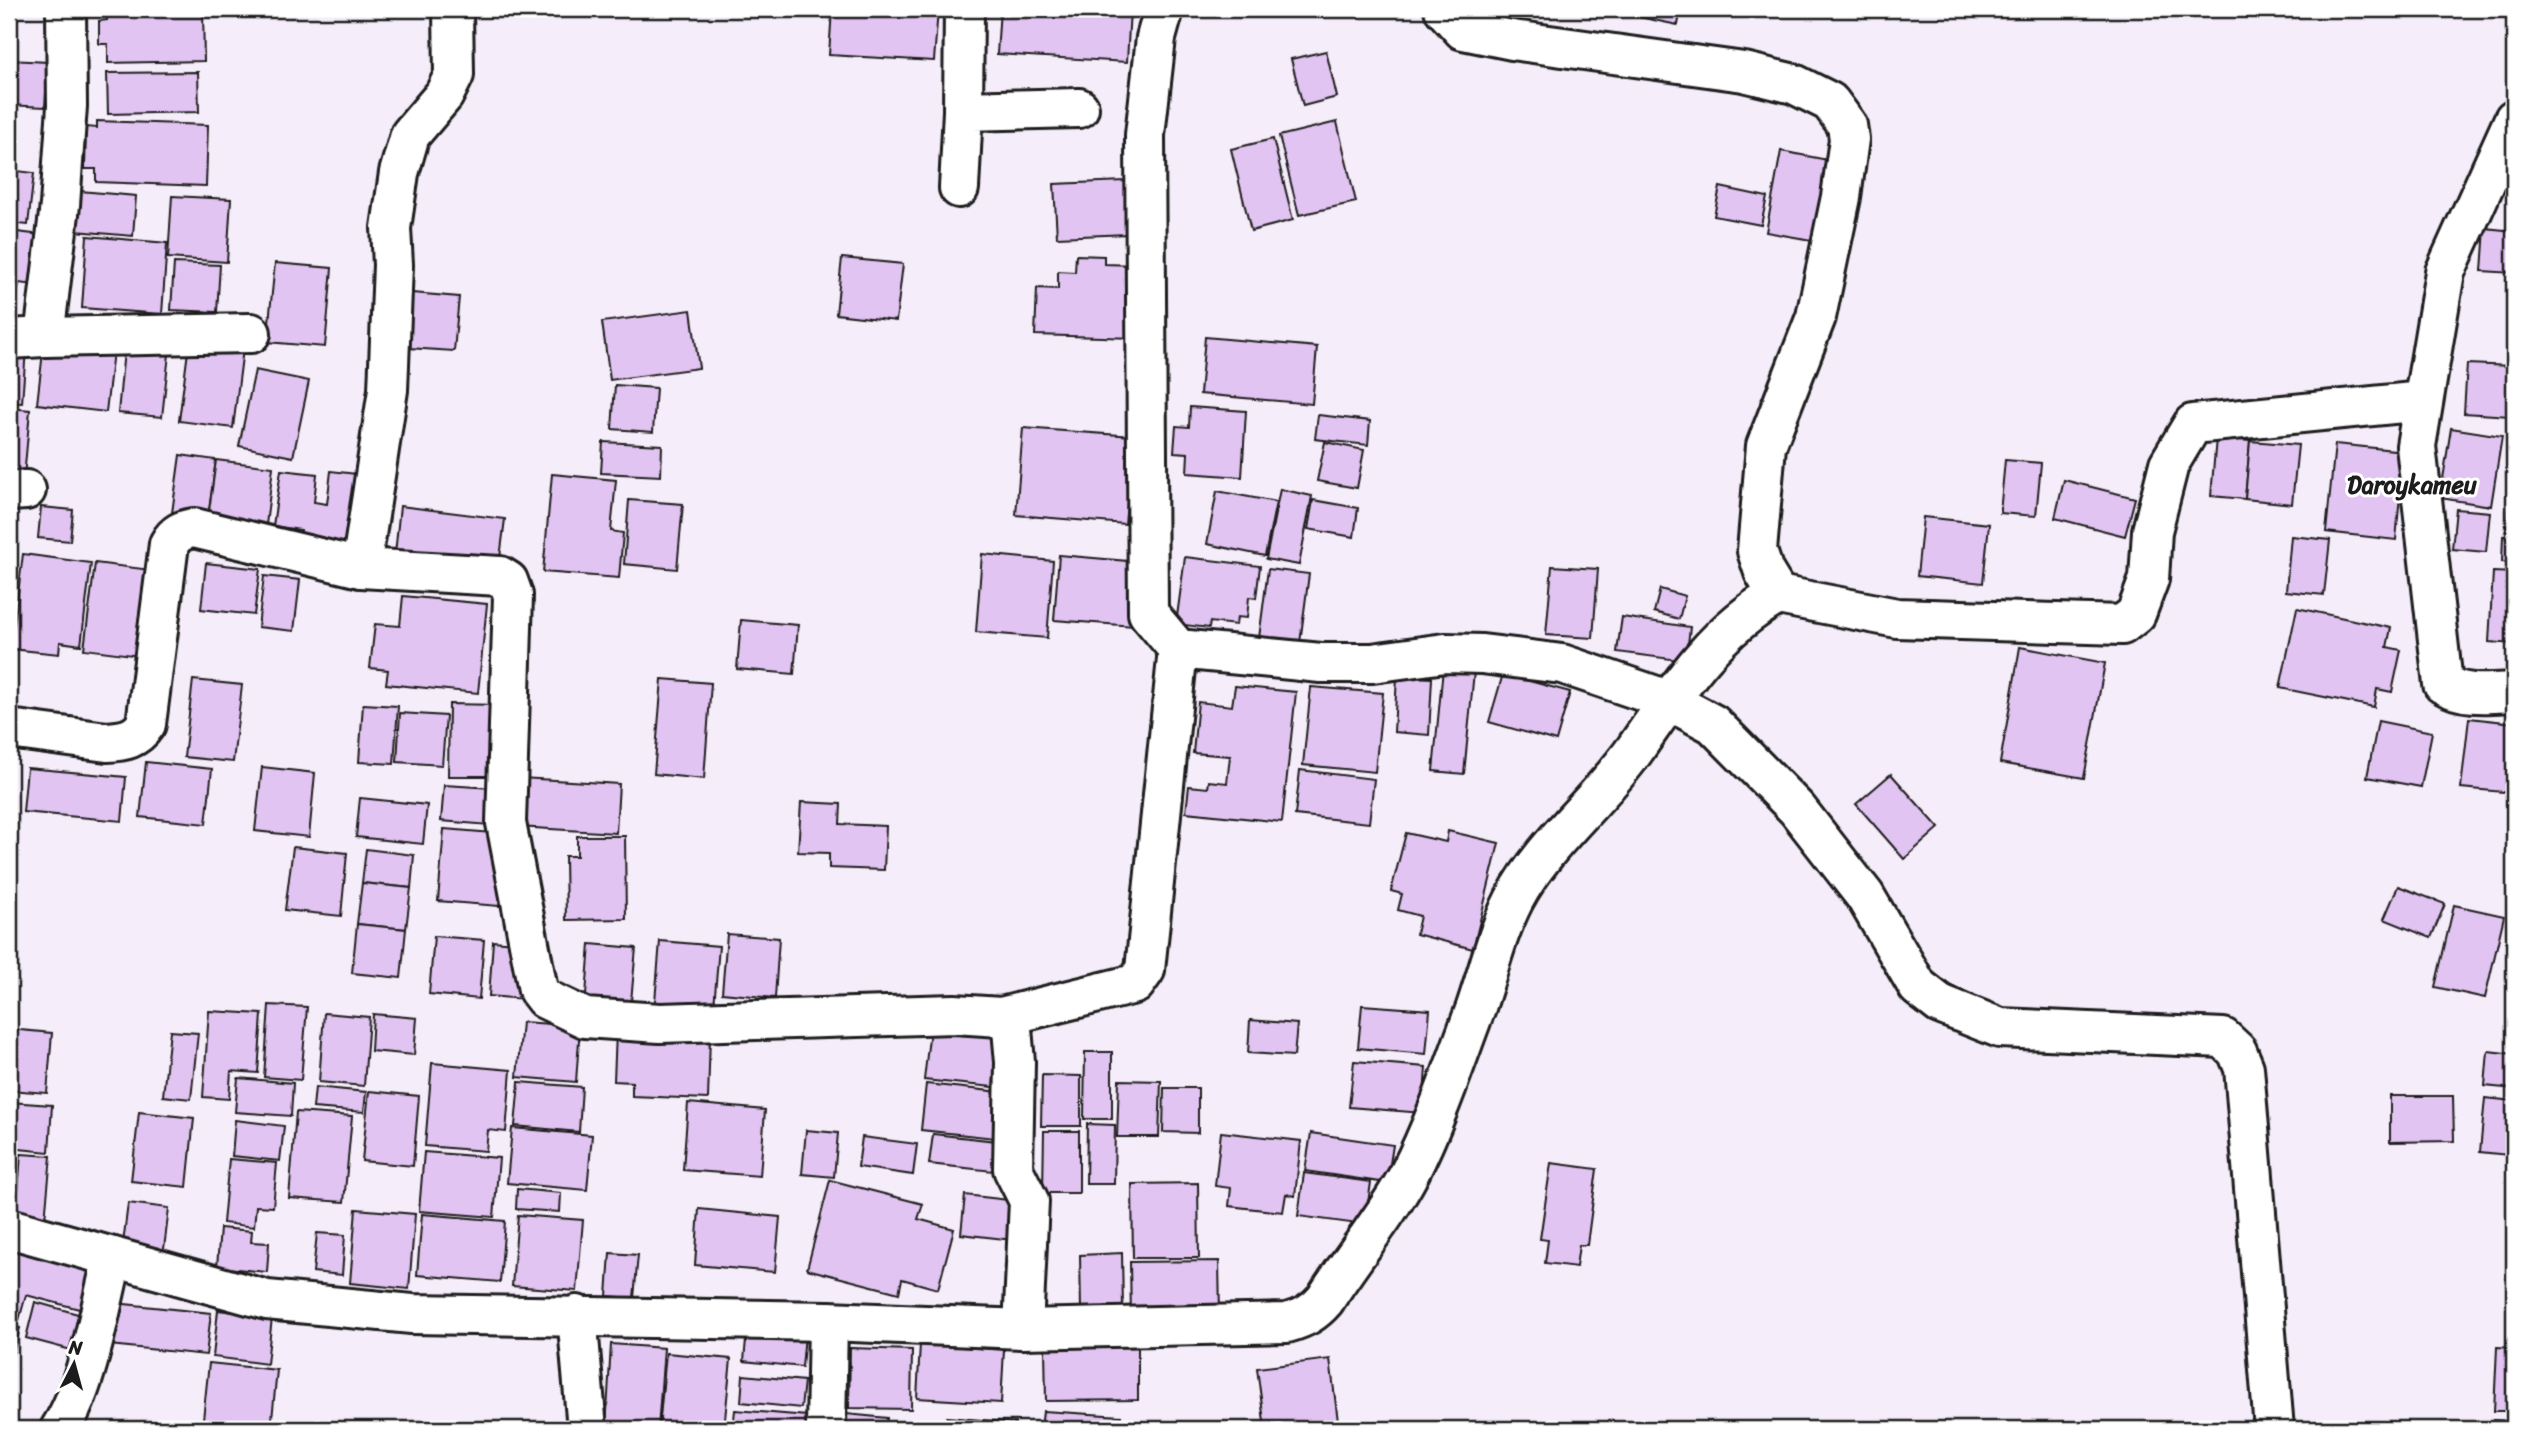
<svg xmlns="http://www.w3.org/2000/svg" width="2523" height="1438" font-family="Sriracha,sans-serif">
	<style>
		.building { fill: #e2c4f2; stroke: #1c1c1c; stroke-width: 2 }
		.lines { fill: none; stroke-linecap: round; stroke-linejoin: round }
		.street-casing { stroke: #1c1c1c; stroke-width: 44 }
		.street { stroke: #fff; stroke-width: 38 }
		.labels { text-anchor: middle; stroke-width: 6; stroke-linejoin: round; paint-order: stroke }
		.quarter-label { font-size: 24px; font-weight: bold; fill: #1c1c1c; stroke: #fff }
	</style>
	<rect width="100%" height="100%" fill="#f6edfb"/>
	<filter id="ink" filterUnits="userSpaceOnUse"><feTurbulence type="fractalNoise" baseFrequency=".0143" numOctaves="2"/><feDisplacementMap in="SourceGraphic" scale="14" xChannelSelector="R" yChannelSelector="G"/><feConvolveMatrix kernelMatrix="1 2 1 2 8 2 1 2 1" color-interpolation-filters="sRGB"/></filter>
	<g filter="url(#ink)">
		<g class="building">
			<polygon points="107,9 203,9 204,61 108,63 108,44 99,44 99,21 107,20"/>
			<polygon points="832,9 938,9 934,61 829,55"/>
			<polygon points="1000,9 1130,9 1127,62 997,54"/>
			<polygon points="1600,9 1681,9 1678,25"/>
			<polygon points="1326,51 1337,97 1303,106 1291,59"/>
			<polygon points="9,60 48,62 45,107 9,105"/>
			<polygon points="198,72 199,112 108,114 107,73"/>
			<polygon points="97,121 208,125 206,186 96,182 96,169 85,169 86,127 97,128"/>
			<polygon points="1337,122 1356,202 1299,215 1279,136"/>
			<polygon points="1273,139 1293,220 1251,231 1231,149"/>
			<polygon points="1781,151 1838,162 1823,242 1766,232"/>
			<polygon points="9,170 34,173 28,225 9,223"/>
			<polygon points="1125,181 1128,234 1057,237 1054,184"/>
			<polygon points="1720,187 1767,197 1761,225 1714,216"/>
			<polygon points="80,191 136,196 133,236 76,231"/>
			<polygon points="172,196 231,199 227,262 168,258"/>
			<polygon points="2485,228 2514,231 2514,273 2482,271"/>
			<polygon points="9,231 41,235 45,286 19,283 15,311 9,310"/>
			<polygon points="87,236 167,243 162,314 82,308"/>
			<polygon points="1076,255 1104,256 1104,264 1137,265 1135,338 1035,335 1037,288 1058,289 1058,271 1075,272"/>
			<polygon points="842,258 903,264 896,321 836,314"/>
			<polygon points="174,263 220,265 217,312 171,310"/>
			<polygon points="275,263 332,268 325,347 267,342"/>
			<polygon points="412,293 459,297 454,351 408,348"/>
			<polygon points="691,310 699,368 610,380 602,322"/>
			<polygon points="1205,337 1317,347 1312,404 1200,394"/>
			<polygon points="125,340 170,345 162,417 118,413"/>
			<polygon points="44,343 113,351 106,412 37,404"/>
			<polygon points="189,343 243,349 233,428 179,421"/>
			<polygon points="9,348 26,349 22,403 9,402"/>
			<polygon points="2467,364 2512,366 2510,416 2464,413"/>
			<polygon points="255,370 309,381 293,457 239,446"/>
			<polygon points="615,385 656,388 653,432 612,429"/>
			<polygon points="1190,407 1246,411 1242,477 1187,473 1188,453 1174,452 1176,426 1189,427"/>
			<polygon points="9,408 30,410 24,478 9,477"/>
			<polygon points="1318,415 1370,421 1368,445 1315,439"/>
			<polygon points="1023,428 1133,436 1125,524 1016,515"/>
			<polygon points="2451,428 2502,436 2491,506 2440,498"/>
			<polygon points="2216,438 2250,441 2245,499 2211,496"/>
			<polygon points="2250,441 2298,445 2292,504 2245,499"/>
			<polygon points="603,442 662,445 661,476 601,473"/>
			<polygon points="1325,442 1364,450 1357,488 1317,481"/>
			<polygon points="2335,444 2404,451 2396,540 2326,532"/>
			<polygon points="180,455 216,460 208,518 172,513"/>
			<polygon points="216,460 273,467 266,525 208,518"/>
			<polygon points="2005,460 2041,463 2036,516 2000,513"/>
			<polygon points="281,470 317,474 314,502 327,504 331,471 365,475 355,553 299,546 301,530 273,526"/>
			<polygon points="552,474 616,480 611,531 623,533 619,578 543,572"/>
			<polygon points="2064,480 2135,498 2125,536 2055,518"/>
			<polygon points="1280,489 1312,496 1299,565 1266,559"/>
			<polygon points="1217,491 1276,502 1265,556 1207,544"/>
			<polygon points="2509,492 2514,492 2514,531 2507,531"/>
			<polygon points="629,500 683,504 677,569 624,564"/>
			<polygon points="1313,500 1358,508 1354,537 1308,529"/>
			<polygon points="400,506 505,519 499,566 395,554"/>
			<polygon points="41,507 73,510 70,541 38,538"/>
			<polygon points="2456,509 2490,512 2486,552 2452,549"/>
			<polygon points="1923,517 1989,524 1983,583 1917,576"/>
			<polygon points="2291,536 2330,540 2324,595 2286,591"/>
			<polygon points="2503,536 2514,537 2514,563 2502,562"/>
			<polygon points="23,554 91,563 81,645 60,642 59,654 11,649"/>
			<polygon points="982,554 1053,561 1047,638 976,632"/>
			<polygon points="1059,555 1139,562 1134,626 1054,620"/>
			<polygon points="1185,557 1260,566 1256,598 1249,597 1247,618 1237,617 1236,625 1210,622 1209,628 1176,624"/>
			<polygon points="95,563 159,571 148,657 84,649"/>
			<polygon points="206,563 260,569 254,615 201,609"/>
			<polygon points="1552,566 1598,569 1593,638 1546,635"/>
			<polygon points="1268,569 1309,574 1300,643 1259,638"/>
			<polygon points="2493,572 2514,573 2514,644 2489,642"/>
			<polygon points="264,576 300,580 294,631 258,627"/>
			<polygon points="1660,589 1685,596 1679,619 1654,612"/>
			<polygon points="403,596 487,604 478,693 386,684 388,670 370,668 375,624 400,626"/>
			<polygon points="2297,608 2391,628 2387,647 2401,650 2392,692 2377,689 2374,707 2280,688"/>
			<polygon points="1622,617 1690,627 1686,661 1617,652"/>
			<polygon points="741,620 798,625 794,674 737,669"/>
			<polygon points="2020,647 2105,663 2084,778 2000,763"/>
			<polygon points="1444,658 1475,661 1464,774 1433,771"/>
			<polygon points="1503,674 1570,692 1556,741 1489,722"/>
			<polygon points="1397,676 1432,678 1429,735 1394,732"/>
			<polygon points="662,679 711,683 704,779 654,774"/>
			<polygon points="193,680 242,685 233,762 184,757"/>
			<polygon points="1235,686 1296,692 1282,822 1186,812 1189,786 1208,788 1209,781 1227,783 1230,756 1193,753 1198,702 1232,706"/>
			<polygon points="1311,687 1383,693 1375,772 1303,765"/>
			<polygon points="363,704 398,706 394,764 359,762"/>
			<polygon points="449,704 500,705 499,776 448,776"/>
			<polygon points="400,713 446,716 442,765 397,762"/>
			<polygon points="2469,718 2514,723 2514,793 2461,788"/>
			<polygon points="2378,721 2432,732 2421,787 2367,777"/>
			<polygon points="146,762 212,769 206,824 140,817"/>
			<polygon points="262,767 315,773 309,837 255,831"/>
			<polygon points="27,768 126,777 122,821 23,812"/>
			<polygon points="1300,770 1374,779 1369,823 1295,815"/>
			<polygon points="1891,774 1939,828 1904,859 1856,804"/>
			<polygon points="521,778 619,784 616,833 518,827"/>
			<polygon points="444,785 493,788 490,825 441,821"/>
			<polygon points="360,798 427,805 423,844 356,837"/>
			<polygon points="801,802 841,804 840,824 886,826 884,870 829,868 829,853 798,852"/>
			<polygon points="444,829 505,834 499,906 438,901"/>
			<polygon points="1448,831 1499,843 1473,949 1416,934 1420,916 1398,910 1402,894 1391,891 1406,833 1446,842"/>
			<polygon points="577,836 625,836 626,919 566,920 565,856 577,856"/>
			<polygon points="293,847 347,853 341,916 285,910"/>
			<polygon points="366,849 414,855 411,888 362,883"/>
			<polygon points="362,883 411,888 406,929 357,924"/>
			<polygon points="2398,886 2445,904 2431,938 2384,919"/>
			<polygon points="2454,905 2504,916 2485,998 2435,987"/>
			<polygon points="357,924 406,929 401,978 352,973"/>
			<polygon points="727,934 779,938 775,998 722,993"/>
			<polygon points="434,936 484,940 479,999 429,994"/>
			<polygon points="493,941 527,944 523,999 489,996"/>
			<polygon points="660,941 719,946 714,1007 655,1002"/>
			<polygon points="590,944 636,948 630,1012 585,1008"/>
			<polygon points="269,1005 307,1007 301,1080 264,1077"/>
			<polygon points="1362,1005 1430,1010 1426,1054 1358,1048"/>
			<polygon points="209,1011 262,1014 258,1073 231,1071 229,1099 203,1097"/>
			<polygon points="324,1013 369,1017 364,1086 319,1082"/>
			<polygon points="373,1014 417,1018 414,1055 371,1051"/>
			<polygon points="1250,1020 1297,1024 1294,1056 1248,1053"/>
			<polygon points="522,1022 580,1026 576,1082 517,1077"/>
			<polygon points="9,1029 52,1033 47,1093 9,1090"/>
			<polygon points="930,1029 998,1036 993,1087 924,1080"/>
			<polygon points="170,1031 198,1033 191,1099 163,1096"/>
			<polygon points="616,1032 710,1036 708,1099 632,1096 632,1082 614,1081"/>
			<polygon points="2488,1051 2514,1054 2514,1089 2485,1086"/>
			<polygon points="1085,1052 1112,1052 1112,1119 1084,1119"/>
			<polygon points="1354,1061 1426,1067 1423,1113 1349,1107"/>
			<polygon points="432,1063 511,1070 506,1132 488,1130 486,1151 425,1146"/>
			<polygon points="1042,1075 1081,1076 1081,1126 1041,1126"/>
			<polygon points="238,1078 293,1083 291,1116 235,1112"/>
			<polygon points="1119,1080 1161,1081 1159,1137 1117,1137"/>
			<polygon points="519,1082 582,1087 579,1132 515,1126"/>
			<polygon points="926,1084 1000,1092 995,1138 921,1130"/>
			<polygon points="315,1087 366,1092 364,1112 313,1108"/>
			<polygon points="1164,1088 1198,1088 1198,1133 1163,1132"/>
			<polygon points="369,1091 419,1096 413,1166 362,1161"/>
			<polygon points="2390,1096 2453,1096 2454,1141 2390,1142"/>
			<polygon points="2485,1098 2514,1101 2514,1146 2509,1145 2508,1155 2480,1152"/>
			<polygon points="9,1102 52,1105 49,1152 9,1148"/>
			<polygon points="688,1103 765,1110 760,1176 683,1170"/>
			<polygon points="139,1112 194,1118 187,1187 131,1181"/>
			<polygon points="296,1112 352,1116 344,1202 289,1198"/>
			<polygon points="235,1120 284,1126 280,1161 232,1156"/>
			<polygon points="1087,1124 1115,1125 1114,1184 1086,1184"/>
			<polygon points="512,1128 592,1135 587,1190 507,1183"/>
			<polygon points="806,1130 838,1133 834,1177 802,1174"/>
			<polygon points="1044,1131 1079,1131 1079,1193 1043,1193"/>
			<polygon points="1221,1132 1301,1141 1295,1196 1286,1194 1283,1212 1229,1206 1231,1188 1215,1186"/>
			<polygon points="1311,1133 1393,1145 1387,1183 1305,1171"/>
			<polygon points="933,1134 996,1141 993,1171 929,1164"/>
			<polygon points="862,1137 917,1144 913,1175 858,1167"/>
			<polygon points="424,1152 499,1158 494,1217 419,1211"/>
			<polygon points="21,1154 51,1156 45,1220 16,1217"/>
			<polygon points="229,1159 277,1163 273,1207 256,1206 254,1227 223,1223"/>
			<polygon points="1551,1163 1597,1169 1587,1245 1579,1245 1576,1267 1545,1263 1548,1240 1540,1239"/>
			<polygon points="1304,1173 1371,1182 1365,1225 1298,1216"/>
			<polygon points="830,1180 923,1204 918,1219 954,1229 938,1289 902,1279 899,1293 807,1269"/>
			<polygon points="1198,1183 1199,1258 1133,1258 1132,1184"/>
			<polygon points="517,1189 561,1193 560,1212 516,1209"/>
			<polygon points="965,1195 1026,1202 1022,1241 961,1234"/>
			<polygon points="128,1203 169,1208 163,1257 122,1252"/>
			<polygon points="356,1209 415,1214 409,1289 350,1283"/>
			<polygon points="699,1209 780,1217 775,1272 695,1265"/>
			<polygon points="422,1214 505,1221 500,1282 417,1275"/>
			<polygon points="518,1215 583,1220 577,1291 512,1286"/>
			<polygon points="220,1228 252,1231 251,1242 269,1243 267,1272 217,1267"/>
			<polygon points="317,1233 345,1235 342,1275 313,1272"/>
			<polygon points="9,1248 93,1272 83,1310 26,1295 19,1320 9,1318"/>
			<polygon points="610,1253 638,1255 634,1298 607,1296"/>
			<polygon points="1122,1253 1123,1309 1081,1310 1080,1255"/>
			<polygon points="1219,1261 1220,1316 1131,1316 1130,1262"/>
			<polygon points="35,1302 85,1316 75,1351 26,1338"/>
			<polygon points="105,1302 211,1313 206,1355 100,1344"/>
			<polygon points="218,1310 272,1317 267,1364 213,1357"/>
			<polygon points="9,1325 20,1328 9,1368"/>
			<polygon points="747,1329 805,1335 802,1367 744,1361"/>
			<polygon points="611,1344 664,1348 658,1429 606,1429"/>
			<polygon points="920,1344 1004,1350 1001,1403 917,1398"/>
			<polygon points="1138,1347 1138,1400 1046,1401 1045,1348"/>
			<polygon points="2497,1347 2514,1348 2514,1411 2494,1411"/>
			<polygon points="850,1348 912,1350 911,1409 849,1408"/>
			<polygon points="666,1353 731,1359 724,1429 659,1429"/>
			<polygon points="1330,1359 1339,1429 1265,1429 1257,1368"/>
			<polygon points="209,1363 277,1370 271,1429 202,1429"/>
			<polygon points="743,1375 804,1381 801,1408 741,1402"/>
			<polygon points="735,1410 807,1416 806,1429 733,1429"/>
			<polygon points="1043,1411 1121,1416 1120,1429 1041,1429"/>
			<polygon points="846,1414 887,1418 886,1429 845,1429"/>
			<polygon points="947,1417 1015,1423 1015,1429 946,1429"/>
			<polygon points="2493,1420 2514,1421 2514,1429 2493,1429"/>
		</g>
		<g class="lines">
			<defs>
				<g id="street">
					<polyline points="1164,9 1156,38 1145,135 1148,613 1178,649 1321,663 1372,663 1445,653 1482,654 1562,664 1668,700 1713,724 1797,809 1865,896 1918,987 1940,1004 2000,1028 2223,1038 2237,1051 2244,1068 2274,1429"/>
					<polyline points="1444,9 1463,30 1512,40 1744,72 1794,84 1830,102 1847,125 1849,139 1841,197 1816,317 1766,446 1757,551 1764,572 1778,595 1897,618 2122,625 2136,614 2149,579 2152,531 2169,464 2193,424 2423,401"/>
					<polyline points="963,111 964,9"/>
					<path d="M2514 119 2445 272 2416 446 2443 684C2464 697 2491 693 2514 692"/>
					<polyline points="959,188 963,111 1079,108"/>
					<polyline points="44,337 251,333"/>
					<polyline points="9,339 44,337 60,205 67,106 66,9"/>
					<polyline points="9,491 26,490"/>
					<polyline points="361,568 388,390 393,265 391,228 399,173 410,135 444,95 454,75 453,9"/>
					<path d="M9 729 107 742C125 741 136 739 146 724L169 544C175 533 182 530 194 528L361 568 500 576 508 581 513 595 506 823 538 990 545 999 585 1018 660 1023 954 1014 1001 1017 1012 1029 1015 1062 1013 1169 1029 1201 1023 1329"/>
					<polyline points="1001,1017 1135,984 1145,970 1178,649"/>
					<path d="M9 1228 267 1300 412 1314 828 1321 1023 1329 1287 1323C1304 1318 1314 1313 1325 1300 1352 1257 1387 1216 1410 1172 1436 1121 1455 1063 1475 1010 1488 973 1496 935 1514 900 1544 843 1599 801 1636 748 1676 690 1715 629 1778 595"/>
					<polyline points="577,1315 587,1429"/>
					<path d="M60 1429C88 1387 100 1307 113 1257"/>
					<polyline points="826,1429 828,1321"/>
				</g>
			</defs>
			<use href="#street" class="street-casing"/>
			<use href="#street" class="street"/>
		</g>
	</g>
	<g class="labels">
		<g class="quarter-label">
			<text x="2412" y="493">Daroykameu</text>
		</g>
	</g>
	<rect width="2523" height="1438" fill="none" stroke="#fff" stroke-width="35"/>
	<rect x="18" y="18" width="2488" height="1403" fill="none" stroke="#1c1c1c" stroke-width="2.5" filter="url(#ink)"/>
	<g transform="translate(74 1364) rotate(6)" stroke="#ffffff" stroke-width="5" paint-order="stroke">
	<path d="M0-5L12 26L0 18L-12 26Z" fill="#1c1c1c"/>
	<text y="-10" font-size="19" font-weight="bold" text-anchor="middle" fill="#1c1c1c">N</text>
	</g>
</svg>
